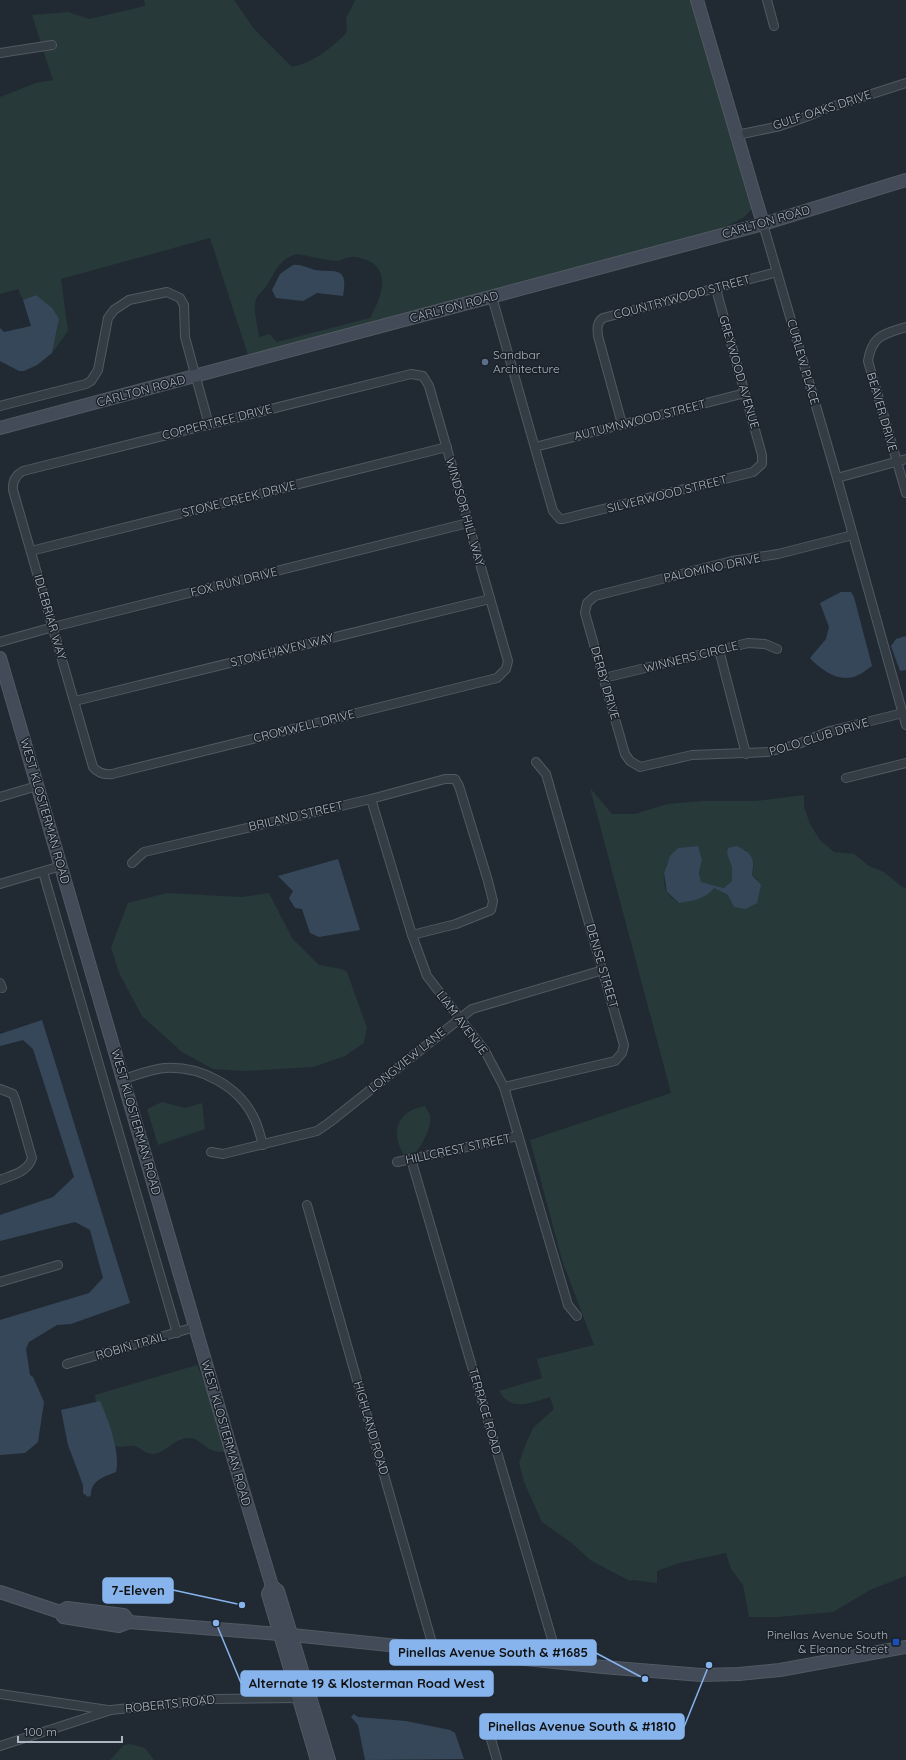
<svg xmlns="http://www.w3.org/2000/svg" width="906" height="1760" font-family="Quicksand,sans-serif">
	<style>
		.green { fill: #273938; fill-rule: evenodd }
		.water { fill: #364759 }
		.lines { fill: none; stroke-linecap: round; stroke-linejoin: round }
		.street-casing { stroke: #515962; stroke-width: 10 }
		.secondary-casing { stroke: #515962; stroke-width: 14 }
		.street { stroke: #343c44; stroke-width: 8 }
		.secondary { stroke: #424b57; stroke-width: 12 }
		.service-dot { fill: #5c6f8a; stroke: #1a2129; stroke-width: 1.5 }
		.transit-dot { fill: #1a4fb4; stroke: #1a2129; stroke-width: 1.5 }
		.labels { text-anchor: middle; stroke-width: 3; stroke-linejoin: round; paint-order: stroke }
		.street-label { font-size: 12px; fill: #aeb6c1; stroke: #1a2129 }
		.poi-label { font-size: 12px; fill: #aeb6c1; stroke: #1a2129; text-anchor: start }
		.leader { fill: none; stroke: #87b4ed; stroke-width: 1.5 }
		.callout-dot { fill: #87b4ed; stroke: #1a2129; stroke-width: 1.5 }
		.callout { fill: #87b4ed; stroke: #87b4ed; stroke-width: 1.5 }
		.callout-label { font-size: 13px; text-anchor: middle; font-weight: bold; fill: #111 }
	</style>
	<rect width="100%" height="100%" fill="#212a33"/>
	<g class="green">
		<path d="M144 0H234L254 29 292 67C314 62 332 48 347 32L346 19 355 0H691L752 209 743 218 720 229 249 358 210 238 61 279 68 331 52 353 59 319 36 295 23 300 18 289 0 294V97L36 83 53 80 43 50 56 48 55 41 41 43 32 15 68 12 89 19 145 6ZM297 254C310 256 323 260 336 261 341 261 346 257 351 257 357 256 364 259 369 261 392 273 380 300 370 318L277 342 269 334 259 337C258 327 254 315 255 305 255 295 263 292 267 285 276 271 279 259 297 254Z"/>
		<path d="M590 788 612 814H635L668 804 702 801H755L804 795V807L810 824 820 840 834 852 854 854 869 866 884 872 902 887 906 888V1576L870 1590 833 1612 778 1617H749L743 1585 731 1569 726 1553 679 1563 657 1571V1583L633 1580 630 1581 590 1560 573 1544 542 1522 524 1482 519 1463 525 1446 533 1428 554 1409 550 1397C530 1403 511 1412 499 1391L542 1378 537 1359 594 1345 562 1260 530 1140 671 1093ZM698 847 702 859 699 873 701 882 725 888 732 881V866L727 854 744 849C754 858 755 862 752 875L758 880 728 895 714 888 703 897 679 903C675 900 669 896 667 892 659 876 667 859 678 848Z"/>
		<polygon points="167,893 242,897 269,893 292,938 319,965 342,969 347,972 367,1028 364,1043 345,1056 313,1067 244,1071 213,1069 182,1052 142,1016 119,973 111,947 128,903"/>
		<polygon points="162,1102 186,1108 202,1103 205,1129 158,1145 147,1109"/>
		<path d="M425 1106C426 1109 429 1112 430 1115 432 1128 422 1145 414 1155L405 1157C390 1133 396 1111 425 1106Z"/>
		<path d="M197 1365 217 1416 227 1451C205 1456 204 1437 187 1438 174 1439 166 1452 154 1454 144 1454 141 1447 134 1446 128 1445 121 1448 115 1446L105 1412 96 1403 95 1395Z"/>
		<polygon points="130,1744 145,1748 154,1760 110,1760 124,1745"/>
	</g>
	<g class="water">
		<path d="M293 265C301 264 307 268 315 270 335 273 349 265 343 296L317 293 303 301 276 298 272 290 280 274Z"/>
		<polygon points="36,295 52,308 59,319 52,353 37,365 24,371 19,371 0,361 0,328 4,332 31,326 23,300"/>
		<path d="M841 592H851L854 597 872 666C867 669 862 674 856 676 839 683 821 670 810 658L826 639 829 627 820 603Z"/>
		<polygon points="906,636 906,670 900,671 891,646 896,639"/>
		<path d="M698 846 702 859 699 873 701 882 724 888 732 881V867L727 854 728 848 737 846C753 854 755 858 752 875L761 885 757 903 746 909 734 907 728 895 714 888C706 899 692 901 679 903L667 892 664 873 670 856 678 848Z"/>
		<polygon points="338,859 360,930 319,937 310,933 302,909 295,908 289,898 293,891 278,876"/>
		<polygon points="42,1020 130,1303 71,1324 57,1325 29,1342 26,1349 30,1375 33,1377 44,1402 38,1442 25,1453 0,1455 0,1320 89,1293 103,1278 90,1230 75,1222 0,1241 0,1215 53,1197 74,1177 33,1049 23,1040 0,1046 0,1034"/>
		<path d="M100 1401C108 1418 121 1454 116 1472 104 1477 91 1480 91 1495L88 1497 83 1493V1485L68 1445 61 1410Z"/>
		<polygon points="354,1714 358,1717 406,1721 450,1730 455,1733 464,1759 365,1760 358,1725 351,1717"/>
	</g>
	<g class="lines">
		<defs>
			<g id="street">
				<polyline points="767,0 774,26"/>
				<polyline points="0,53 52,45"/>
				<polyline points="737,135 780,126 811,115 825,109 906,83"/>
				<polyline points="763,224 837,478 906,725"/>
				<polyline points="492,297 553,511 560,519 563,519 753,472 762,464 762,455 716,289"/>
				<path d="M906 327C884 334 872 335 868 361L906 493"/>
				<path d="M411 374 423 376 429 386 508 661 506 669 497 678 112 774C104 775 98 773 93 767L13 490C12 481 16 475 23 471Z"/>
				<polyline points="0,406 86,384 91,381 98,370 108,318 114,310 129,300 167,292 180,298 184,305 185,337 209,425"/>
				<path d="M622 424 598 336C597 328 597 322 603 318L777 272"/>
				<polyline points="535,447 745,393"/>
				<polyline points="837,478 906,459"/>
				<polyline points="853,535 778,554 732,561 595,596 587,603 585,613 625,754 630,761 640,767 692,755 768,752 798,744 830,731 903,713"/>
				<polyline points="31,551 447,447"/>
				<polyline points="0,642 53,627 468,523"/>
				<polyline points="719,650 746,754"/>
				<polyline points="604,678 748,643 765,644 777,649"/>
				<polyline points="75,701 490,599"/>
				<polyline points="846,778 906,763"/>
				<polyline points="0,797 37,786"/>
				<polyline points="371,799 412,935 427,976 485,1051 504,1087 568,1305 577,1316"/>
				<polyline points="132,863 144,852 371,799 445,779 455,779 459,786 488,881 493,901 491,910 456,924 412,935"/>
				<polyline points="43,872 177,1333"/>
				<polyline points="0,884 61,866"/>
				<polyline points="0,983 2,988"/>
				<path d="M124 1079C137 1075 151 1069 165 1068 200 1066 237 1085 253 1116 258 1125 260 1135 263 1145"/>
				<polyline points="504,1087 615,1061 622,1053 624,1045 546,774 536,762"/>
				<path d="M0 1089 13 1094 16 1102 32 1158C28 1172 12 1175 0 1180"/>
				<polyline points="211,1152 223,1154 317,1131 330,1122 472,1009 603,970"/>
				<polyline points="411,1159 559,1663"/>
				<polyline points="397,1162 518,1136"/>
				<polyline points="307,1205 434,1650"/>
				<polyline points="0,1282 58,1265"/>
				<polyline points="67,1364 195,1327"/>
				<polyline points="0,1694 108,1710"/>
				<polyline points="488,1729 497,1760"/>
				<polyline points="0,1746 111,1710 215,1699 299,1698"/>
			</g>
			<g id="secondary">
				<polyline points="697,0 763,224"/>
				<polyline points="0,428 763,224 906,180"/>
				<polyline points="0,658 234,1460 272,1586 278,1591 329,1760"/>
				<polyline points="272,1586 268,1594 317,1760"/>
				<polyline points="0,1592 60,1612 63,1617 119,1626 129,1622 292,1635 603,1667 701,1675 739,1674 780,1670 906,1647"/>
				<polyline points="60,1612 67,1608 124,1615 129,1622"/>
			</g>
		</defs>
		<use href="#street" class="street-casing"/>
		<use href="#secondary" class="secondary-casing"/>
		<use href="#street" class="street"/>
		<use href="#secondary" class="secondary"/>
	</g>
	<circle class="service-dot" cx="485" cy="362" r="4"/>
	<rect class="transit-dot" x="892" y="1638" width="8" height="8" rx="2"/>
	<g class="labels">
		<g class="street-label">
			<text transform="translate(822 110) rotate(-18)" y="4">GULF OAKS DRIVE</text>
			<text transform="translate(766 222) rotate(-16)" y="4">CARLTON ROAD</text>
			<text transform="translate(682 297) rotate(-15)" y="4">COUNTRYWOOD STREET</text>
			<text transform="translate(454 307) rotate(-15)" y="4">CARLTON ROAD</text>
			<text transform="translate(803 362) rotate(74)" y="4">CURLEW PLACE</text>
			<text transform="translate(739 372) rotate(74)" y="4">GREYWOOD AVENUE</text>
			<text transform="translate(141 391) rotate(-15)" y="4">CARLTON ROAD</text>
			<text transform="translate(882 412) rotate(74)" y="4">BEAVER DRIVE</text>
			<text transform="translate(640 420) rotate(-14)" y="4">AUTUMNWOOD STREET</text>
			<text transform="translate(217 422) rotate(-14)" y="4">COPPERTREE DRIVE</text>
			<text transform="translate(667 494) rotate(-14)" y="4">SILVERWOOD STREET</text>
			<text transform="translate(239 499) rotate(-14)" y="4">STONE CREEK DRIVE</text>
			<text transform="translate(465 512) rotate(74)" y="4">WINDSOR HILL WAY</text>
			<text transform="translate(712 568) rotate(-12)" y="4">PALOMINO DRIVE</text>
			<text transform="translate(234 582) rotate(-14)" y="4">FOX RUN DRIVE</text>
			<text transform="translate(50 617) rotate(74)" y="4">IDLEBRIAR WAY</text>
			<text transform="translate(282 650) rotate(-14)" y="4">STONEHAVEN WAY</text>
			<text transform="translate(691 657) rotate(-14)" y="4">WINNERS CIRCLE</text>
			<text transform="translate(605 683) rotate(74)" y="4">DERBY DRIVE</text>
			<text transform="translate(304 726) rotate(-14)" y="4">CROMWELL DRIVE</text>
			<text transform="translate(819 737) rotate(-17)" y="4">POLO CLUB DRIVE</text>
			<text transform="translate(45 811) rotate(74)" y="4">WEST KLOSTERMAN ROAD</text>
			<text transform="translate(296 816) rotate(-13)" y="4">BRILAND STREET</text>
			<text transform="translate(602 966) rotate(74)" y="4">DENISE STREET</text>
			<text transform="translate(462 1023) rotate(53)" y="4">LIAM AVENUE</text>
			<text transform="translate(407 1060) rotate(-39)" y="4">LONGVIEW LANE</text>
			<text transform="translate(136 1122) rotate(74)" y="4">WEST KLOSTERMAN ROAD</text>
			<text transform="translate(458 1149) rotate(-12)" y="4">HILLCREST STREET</text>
			<text transform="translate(131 1346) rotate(-16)" y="4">ROBIN TRAIL</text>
			<text transform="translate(485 1411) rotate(74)" y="4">TERRACE ROAD</text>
			<text transform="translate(371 1428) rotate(74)" y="4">HIGHLAND ROAD</text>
			<text transform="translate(226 1433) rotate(74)" y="4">WEST KLOSTERMAN ROAD</text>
			<text transform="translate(170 1704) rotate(-6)" y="4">ROBERTS ROAD</text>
		</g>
		<g class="poi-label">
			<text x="493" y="359">Sandbar<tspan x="493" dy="14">Architecture</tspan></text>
			<text x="888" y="1639" text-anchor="end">Pinellas Avenue South<tspan x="888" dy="14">&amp; Eleanor Street</tspan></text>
		</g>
	</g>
	<path class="leader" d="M242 1605L173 1590M645 1679L596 1653M216 1623L241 1683M709 1665L684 1727"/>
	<g class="callout-dot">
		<circle cx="242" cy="1605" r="4"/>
		<circle cx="645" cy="1679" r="4"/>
		<circle cx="216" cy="1623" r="4"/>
		<circle cx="709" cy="1665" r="4"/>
	</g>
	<g class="callout">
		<rect x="103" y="1578" width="70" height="25" rx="4"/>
		<rect x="390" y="1640" width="206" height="25" rx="4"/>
		<rect x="241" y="1671" width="252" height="25" rx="4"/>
		<rect x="480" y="1714" width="204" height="25" rx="4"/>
	</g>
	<g class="callout-label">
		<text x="138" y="1595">7-Eleven</text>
		<text x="493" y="1657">Pinellas Avenue South &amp; #1685</text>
		<text x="367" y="1688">Alternate 19 &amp; Klosterman Road West</text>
		<text x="582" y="1731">Pinellas Avenue South &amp; #1810</text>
	</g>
	<path d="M18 1736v6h104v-6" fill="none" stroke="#aeb6c1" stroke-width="2"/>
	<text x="24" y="1736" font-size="12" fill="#aeb6c1" stroke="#1a2129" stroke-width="3" paint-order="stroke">100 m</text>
</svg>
